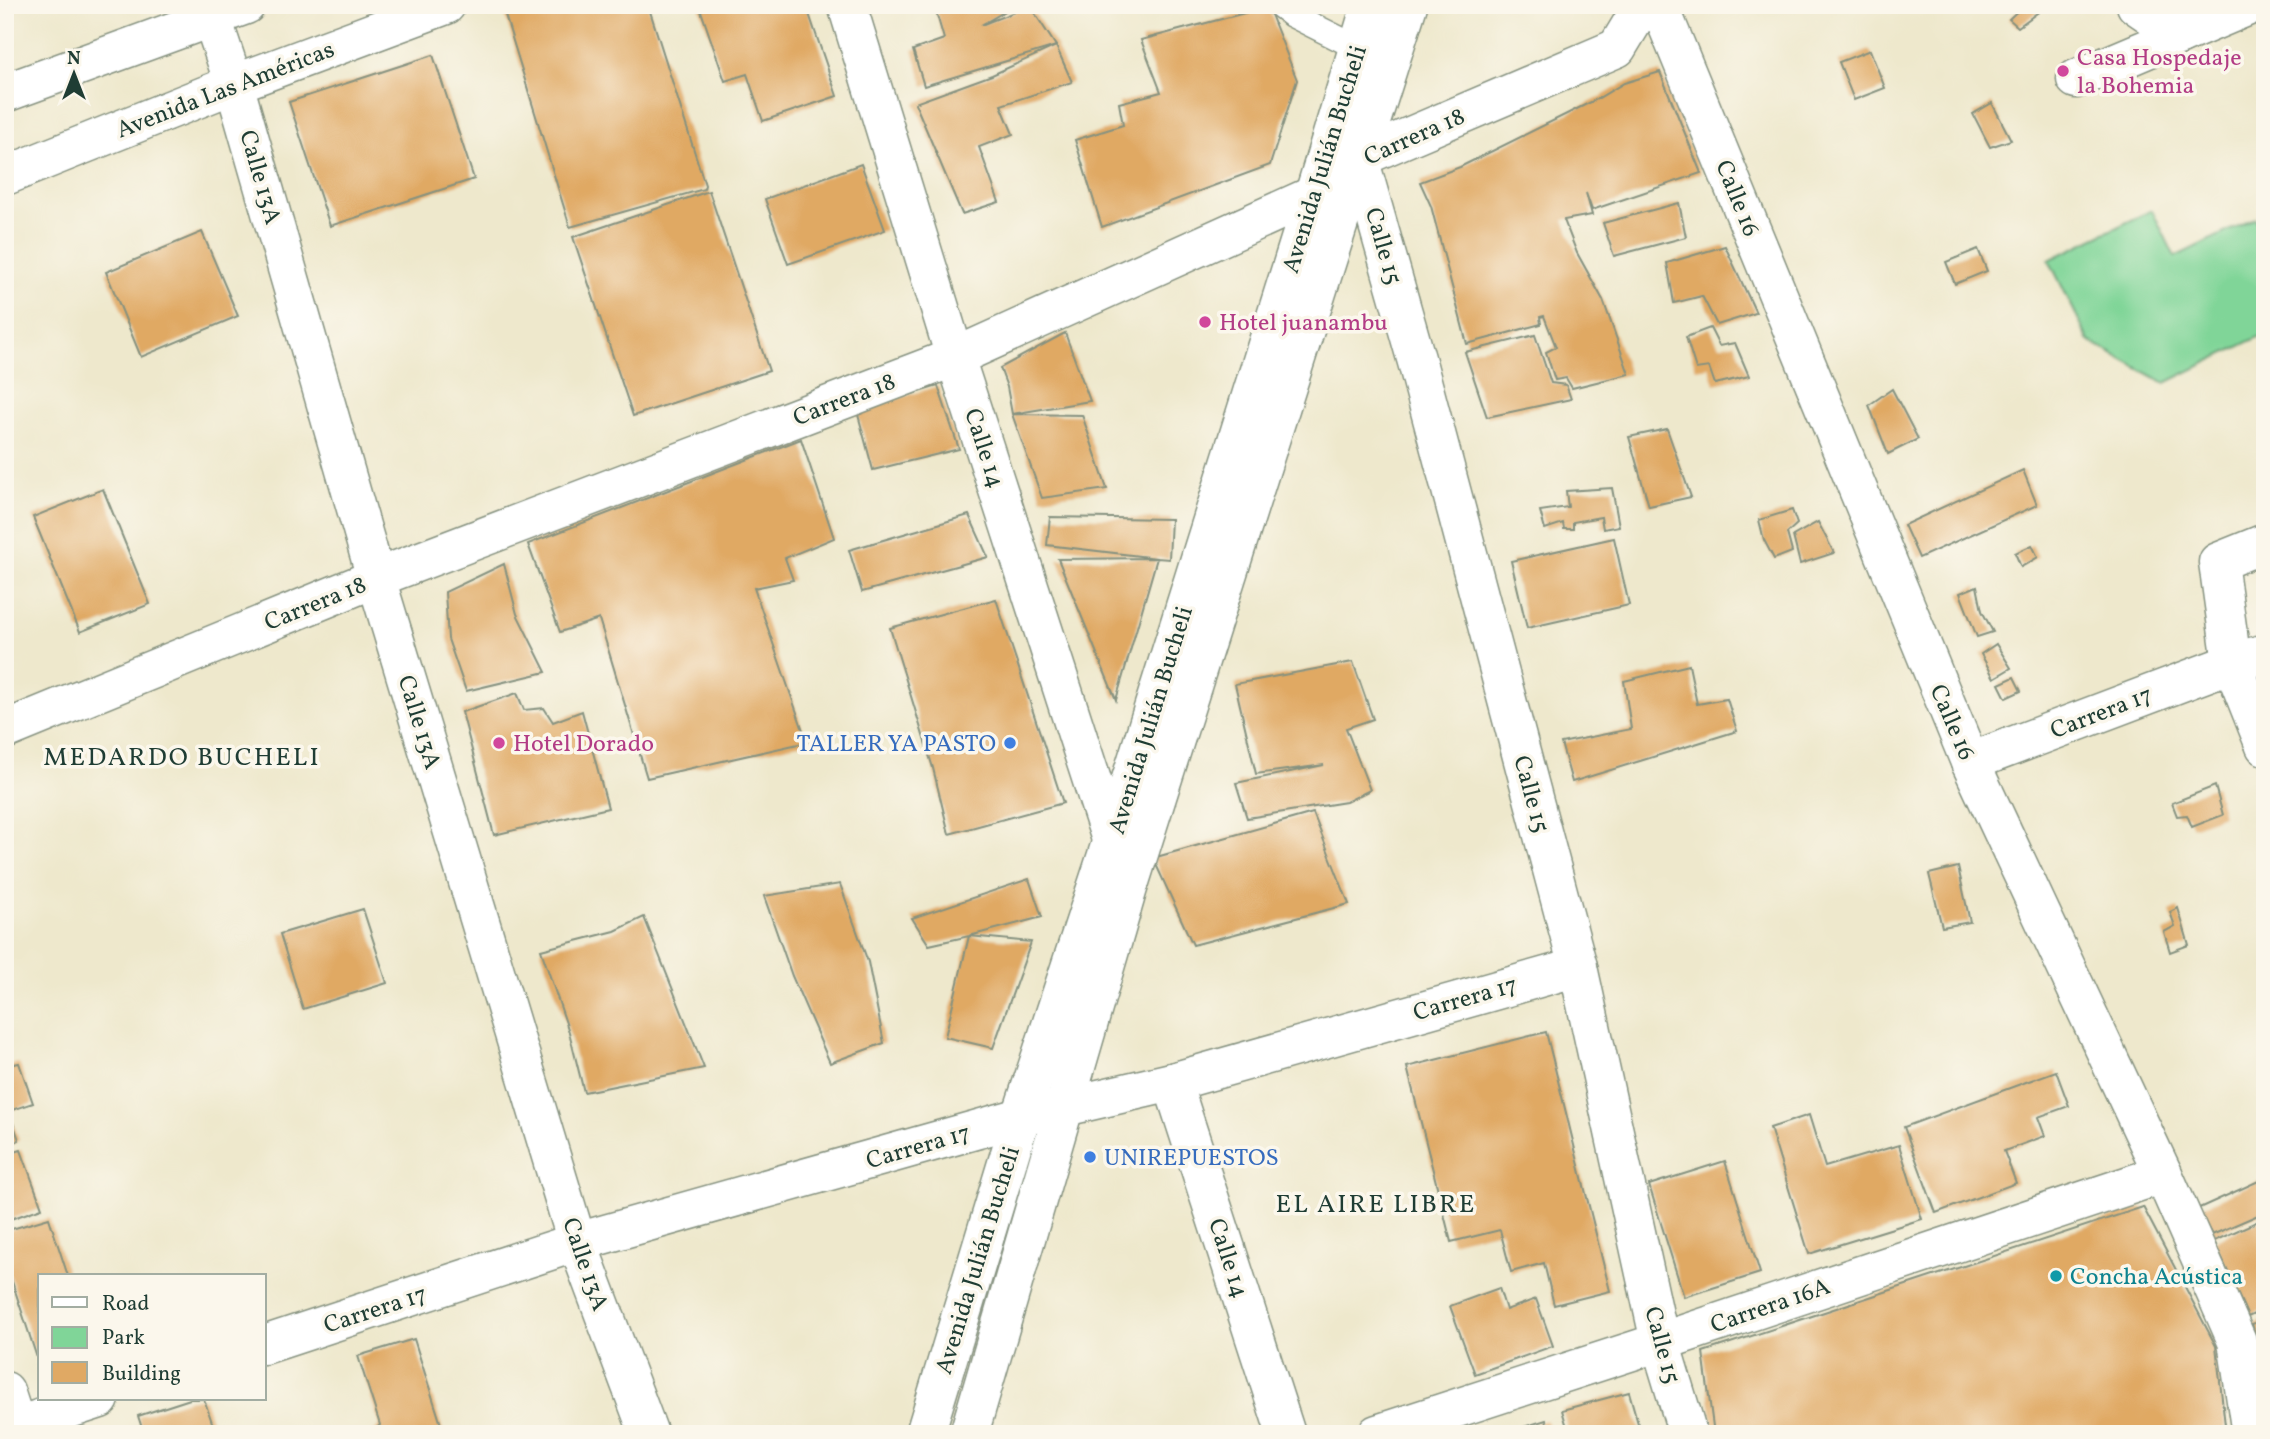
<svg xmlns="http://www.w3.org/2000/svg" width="2270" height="1439" font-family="Vollkorn,serif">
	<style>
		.green { fill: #80d598; stroke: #508966; stroke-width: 2 }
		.building { fill: #e0a964 }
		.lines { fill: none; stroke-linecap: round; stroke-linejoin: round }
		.lane-casing { stroke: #869280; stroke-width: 27 }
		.street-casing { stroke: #869280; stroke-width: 41 }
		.secondary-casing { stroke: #869280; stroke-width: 41 }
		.lane { stroke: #fff; stroke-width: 24 }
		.street { stroke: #fff; stroke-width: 38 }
		.secondary { stroke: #fff; stroke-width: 38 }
		.hotel-dot { fill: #d1479c; stroke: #fbf7ec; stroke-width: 2.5 }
		.shop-dot { fill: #3f7fe0; stroke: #fbf7ec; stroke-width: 2.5 }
		.culture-dot { fill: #0f9aa8; stroke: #fbf7ec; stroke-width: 2.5 }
		.labels { text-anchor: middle; stroke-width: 7; stroke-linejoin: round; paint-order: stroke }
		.hotel-label { font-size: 24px; fill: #b23c85; stroke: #fbf7ec; text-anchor: start }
		.street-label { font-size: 24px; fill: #1f3d34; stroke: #fbf7ec }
		.shop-label { font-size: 24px; fill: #366cbe; stroke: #fbf7ec; text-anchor: end }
		.culture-label { font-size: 24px; fill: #0d838f; stroke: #fbf7ec; text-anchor: start }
		.neighbourhood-label { font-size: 26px; letter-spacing: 2px; fill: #1f3d34; stroke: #fbf7ec }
	</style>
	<rect width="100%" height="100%" fill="#fbf7ec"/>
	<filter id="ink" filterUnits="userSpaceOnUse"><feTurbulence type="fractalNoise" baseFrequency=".0143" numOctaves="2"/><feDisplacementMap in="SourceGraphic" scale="14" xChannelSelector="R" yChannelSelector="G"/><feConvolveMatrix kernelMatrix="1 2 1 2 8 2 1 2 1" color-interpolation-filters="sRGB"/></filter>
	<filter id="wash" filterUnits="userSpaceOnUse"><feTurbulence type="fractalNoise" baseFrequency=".00686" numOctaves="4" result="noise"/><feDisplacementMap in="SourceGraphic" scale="28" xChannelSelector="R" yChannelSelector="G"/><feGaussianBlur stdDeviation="1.57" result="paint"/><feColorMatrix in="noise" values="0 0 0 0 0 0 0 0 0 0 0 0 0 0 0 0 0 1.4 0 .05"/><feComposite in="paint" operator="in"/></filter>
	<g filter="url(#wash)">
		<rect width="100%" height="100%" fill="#eee8cc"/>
		<polygon class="green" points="2152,210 2175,257 2255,218 2265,237 2265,334 2165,383 2089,341 2049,260"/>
		<g id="blocks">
			<g class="building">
				<polygon points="502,5 648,5 705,185 704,189 570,227"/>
				<polygon points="699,5 806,5 837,96 763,121 747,74 725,81"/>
				<polygon points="934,5 1016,5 981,25 1030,6 1056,46 924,86 913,50 944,39"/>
				<polygon points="2024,5 2048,5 2018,27 2009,19"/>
				<polygon points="1268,7 1297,80 1270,165 1102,227 1075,140 1123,125 1119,103 1161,92 1141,40"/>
				<polygon points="1056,46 1072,82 1001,105 1013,134 979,147 999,202 962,214 915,103 992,75"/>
				<polygon points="1870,50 1885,88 1854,100 1839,62"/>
				<polygon points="433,55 474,179 330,226 289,102"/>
				<polygon points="1660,72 1701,173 1592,210 1586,193 1592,215 1564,220 1577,253 1603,300 1629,374 1572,388 1566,378 1555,380 1546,352 1556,347 1544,316 1540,317 1541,324 1467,344 1431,206 1420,182 1460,167 1597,99 1624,83"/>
				<polygon points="1992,103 2011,140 1990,147 1973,114"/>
				<polygon points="861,164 885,230 788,264 765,199"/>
				<polygon points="709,191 769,371 633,416 573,237"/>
				<polygon points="1679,203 1686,237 1614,256 1603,223"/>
				<polygon points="202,232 238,316 141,357 106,272"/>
				<polygon points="1725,246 1756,313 1717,325 1702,296 1674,303 1667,263"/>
				<polygon points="1978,249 1987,271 1955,284 1946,262"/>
				<polygon points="1710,328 1719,346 1735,343 1749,376 1715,384 1709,367 1696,369 1686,337"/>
				<polygon points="1065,333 1090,401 1012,414 1082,415 1107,489 1042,498 1012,414 1007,387 1000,368"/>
				<polygon points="1535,335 1551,383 1566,385 1571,399 1487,417 1465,352"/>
				<polygon points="938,386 959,449 873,470 857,411"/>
				<polygon points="1892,389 1918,439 1888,454 1869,405"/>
				<polygon points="1667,429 1691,497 1649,506 1629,437"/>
				<polygon points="801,439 834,538 785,558 793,580 754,588 807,742 647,778 599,619 560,632 528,544"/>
				<polygon points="2023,470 2037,505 1919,558 1904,525"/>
				<polygon points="1612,488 1619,526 1603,529 1601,517 1573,522 1573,529 1564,529 1563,523 1545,529 1540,511 1568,507 1566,491"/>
				<polygon points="103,489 150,604 80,632 33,517"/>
				<polygon points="1792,510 1797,524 1787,533 1792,552 1774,559 1764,540 1759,520"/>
				<polygon points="969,515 988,557 862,592 849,550"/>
				<polygon points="1050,517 1171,519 1169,559 1157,558 1116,700 1058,559 1157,558 1047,545"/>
				<polygon points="1818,522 1834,553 1800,564 1793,536"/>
				<polygon points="1614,538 1629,605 1527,628 1511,561"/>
				<polygon points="2032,545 2038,557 2021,567 2015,553"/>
				<polygon points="504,564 517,614 546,672 466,691 448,639 445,592"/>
				<polygon points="1977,586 1982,611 1993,632 1977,637 1960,593"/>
				<polygon points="996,599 1063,803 949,834 933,768 890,628"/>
				<polygon points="1996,644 2011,668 1994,678 1981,654"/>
				<polygon points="1353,662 1373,719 1346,728 1370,790 1346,802 1247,818 1236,783 1324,765 1256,774 1235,684"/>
				<polygon points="1689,665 1697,704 1727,699 1737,731 1572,782 1561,743 1631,729 1624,681"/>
				<polygon points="2014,677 2021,691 2006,698 1999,684"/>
				<polygon points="517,693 524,710 544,708 553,722 582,711 608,808 494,835 462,712"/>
				<polygon points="2215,786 2223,815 2192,827 2187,815 2177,816 2172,803"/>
				<polygon points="1313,813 1349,904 1193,945 1153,858"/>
				<polygon points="1958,867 1970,922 1942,927 1929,874"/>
				<polygon points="1029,879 1042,917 969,936 1031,942 993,1048 945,1037 969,936 929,945 912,918"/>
				<polygon points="840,884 868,962 884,1043 830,1063 792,976 764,896"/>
				<polygon points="2178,908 2189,945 2170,952 2164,932 2175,926 2170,912"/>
				<polygon points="363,909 387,983 303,1009 280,934"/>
				<polygon points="644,917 704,1068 584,1092 569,1032 541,950 615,931"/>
				<polygon points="1546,1032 1610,1291 1554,1305 1544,1263 1511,1272 1500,1230 1451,1242 1407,1067"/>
				<polygon points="5,1056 9,1065 19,1063 33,1103 9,1111 19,1140 5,1148"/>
				<polygon points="2056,1071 2069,1106 2038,1117 2045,1136 2004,1151 2016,1183 1936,1213 1904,1127"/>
				<polygon points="1809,1115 1825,1167 1899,1145 1922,1219 1809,1254 1770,1128"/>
				<polygon points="21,1150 42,1208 5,1221 5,1155"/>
				<polygon points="1725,1161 1760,1273 1684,1297 1649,1185"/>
				<polygon points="2265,1178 2265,1212 2212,1235 2197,1209"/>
				<polygon points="2143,1207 2216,1346 2226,1434 1714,1434 1703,1352"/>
				<polygon points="49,1218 68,1276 40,1276 40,1367 5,1260 5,1231"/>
				<polygon points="2265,1218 2265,1309 2248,1317 2214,1241"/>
				<polygon points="1499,1288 1506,1310 1536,1299 1553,1346 1475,1374 1450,1306"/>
				<polygon points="2265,1319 2265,1362 2264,1362 2252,1324"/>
				<polygon points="414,1339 444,1434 371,1434 380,1425 358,1356"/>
				<polygon points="1629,1392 1641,1434 1569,1434 1562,1410"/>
				<polygon points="190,1399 204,1399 216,1434 144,1434 138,1416"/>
				<polygon points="1546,1420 1550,1434 1504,1434 1504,1433"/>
			</g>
		</g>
	</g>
	<g filter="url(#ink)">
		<use href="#blocks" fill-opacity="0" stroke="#869280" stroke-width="2"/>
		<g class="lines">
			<defs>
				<polyline id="lane" points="1279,5 1292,15 1358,48"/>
				<g id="street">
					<polyline points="205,5 212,18 234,84 376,578 577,1242 649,1434"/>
					<polyline points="847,5 955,357 1118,861"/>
					<polyline points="1659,5 1970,762 2163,1174 2237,1341 2251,1434"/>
					<polyline points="2136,5 2180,35 2251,5"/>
					<polyline points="2076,79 2180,35"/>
					<polyline points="1359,158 1417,362 1578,967 1660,1342 1688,1434"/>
					<polyline points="2265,543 2218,562 2232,663 2265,746"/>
					<polyline points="5,730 376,578 955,357 1314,195 1359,158 1617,48 1643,5"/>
					<polyline points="1970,762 2232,663 2265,653"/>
					<polyline points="1172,1082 1286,1434"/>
					<polyline points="264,1345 577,1242 1021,1117 1172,1082 1578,967"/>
					<polyline points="5,1391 19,1434"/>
					<polyline points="5,1430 100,1399"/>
					<polyline points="1377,1434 1660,1342 2163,1174"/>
				</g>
				<g id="secondary">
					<polyline points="5,93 246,5"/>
					<polyline points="5,176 234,84 446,5"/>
					<polyline points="925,1434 1021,1117 1111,843 1314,195 1371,5"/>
					<polyline points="969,1434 1128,888 1408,5"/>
				</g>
			</defs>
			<use href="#lane" class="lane-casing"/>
			<use href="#street" class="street-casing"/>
			<use href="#secondary" class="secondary-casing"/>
			<use href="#lane" class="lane"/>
			<use href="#street" class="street"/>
			<use href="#secondary" class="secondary"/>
		</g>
	</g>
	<g class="hotel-dot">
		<circle cx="2063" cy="71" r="7"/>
		<circle cx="1205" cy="322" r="7"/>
		<circle cx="499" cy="743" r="7"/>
	</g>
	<g class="shop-dot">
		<circle cx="1010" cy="743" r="7"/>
		<circle cx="1090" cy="1157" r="7"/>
	</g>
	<circle class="culture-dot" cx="2056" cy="1276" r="7"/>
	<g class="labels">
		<g class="hotel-label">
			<text x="2077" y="65">Casa Hospedaje<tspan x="2077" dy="28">la Bohemia</tspan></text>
			<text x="1219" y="330">Hotel juanambu</text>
			<text x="513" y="751">Hotel Dorado</text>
		</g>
		<g class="street-label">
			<text transform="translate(225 89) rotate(-21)" y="8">Avenida Las Américas</text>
			<text transform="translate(1414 136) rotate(-24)" y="8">Carrera 18</text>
			<text transform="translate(1324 159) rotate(-73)" y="8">Avenida Julián Bucheli</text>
			<text transform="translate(261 177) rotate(74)" y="8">Calle 13A</text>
			<text transform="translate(1738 198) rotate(68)" y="8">Calle 16</text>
			<text transform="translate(1384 246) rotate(74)" y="8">Calle 15</text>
			<text transform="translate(844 399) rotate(-21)" y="8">Carrera 18</text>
			<text transform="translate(985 448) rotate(72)" y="8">Calle 14</text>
			<text transform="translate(315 603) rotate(-22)" y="8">Carrera 18</text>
			<text transform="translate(2101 712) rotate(-21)" y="8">Carrera 17</text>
			<text transform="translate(1150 720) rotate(-73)" y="8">Avenida Julián Bucheli</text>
			<text transform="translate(420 722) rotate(73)" y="8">Calle 13A</text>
			<text transform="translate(1953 722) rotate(67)" y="8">Calle 16</text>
			<text transform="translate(1532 794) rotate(75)" y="8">Calle 15</text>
			<text transform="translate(1465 998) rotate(-16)" y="8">Carrera 17</text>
			<text transform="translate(918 1146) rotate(-16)" y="8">Carrera 17</text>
			<text transform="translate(1229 1258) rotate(72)" y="8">Calle 14</text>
			<text transform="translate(977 1260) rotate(-73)" y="8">Avenida Julián Bucheli</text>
			<text transform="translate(586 1264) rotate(71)" y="8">Calle 13A</text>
			<text transform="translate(1770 1305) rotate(-19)" y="8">Carrera 16A</text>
			<text transform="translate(375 1309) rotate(-18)" y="8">Carrera 17</text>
			<text transform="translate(1663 1345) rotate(75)" y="8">Calle 15</text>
		</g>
		<g class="shop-label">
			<text x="996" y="751">TALLER YA PASTO</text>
			<text x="1104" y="1165" text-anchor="start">UNIREPUESTOS</text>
		</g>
		<g class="culture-label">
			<text x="2070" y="1284">Concha Acústica</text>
		</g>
		<g class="neighbourhood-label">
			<text x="182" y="765">MEDARDO BUCHELI</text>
			<text x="1376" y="1212">EL AIRE LIBRE</text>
		</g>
	</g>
	<rect width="2270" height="1439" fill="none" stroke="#fbf7ec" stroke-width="28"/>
	<rect x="38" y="1274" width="228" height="126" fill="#fbf7ec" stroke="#a3ada2" stroke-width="2"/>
	<rect x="52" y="1297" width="35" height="10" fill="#ffffff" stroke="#a3ada2" stroke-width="2"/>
	<text x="102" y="1310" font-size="21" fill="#1f3d34">Road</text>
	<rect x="52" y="1327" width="35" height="21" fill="#80d598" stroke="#a3ada2" stroke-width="2"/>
	<text x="102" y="1344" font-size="21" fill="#1f3d34">Park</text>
	<rect x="52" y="1362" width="35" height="21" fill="#e0a964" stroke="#a3ada2" stroke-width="2"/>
	<text x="102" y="1380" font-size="21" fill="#1f3d34">Building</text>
	<g transform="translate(74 74)" stroke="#fbf7ec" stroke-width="5" paint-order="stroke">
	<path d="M0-5L12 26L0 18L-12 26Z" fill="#1f3d34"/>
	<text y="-10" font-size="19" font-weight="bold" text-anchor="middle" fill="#1f3d34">N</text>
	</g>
</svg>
